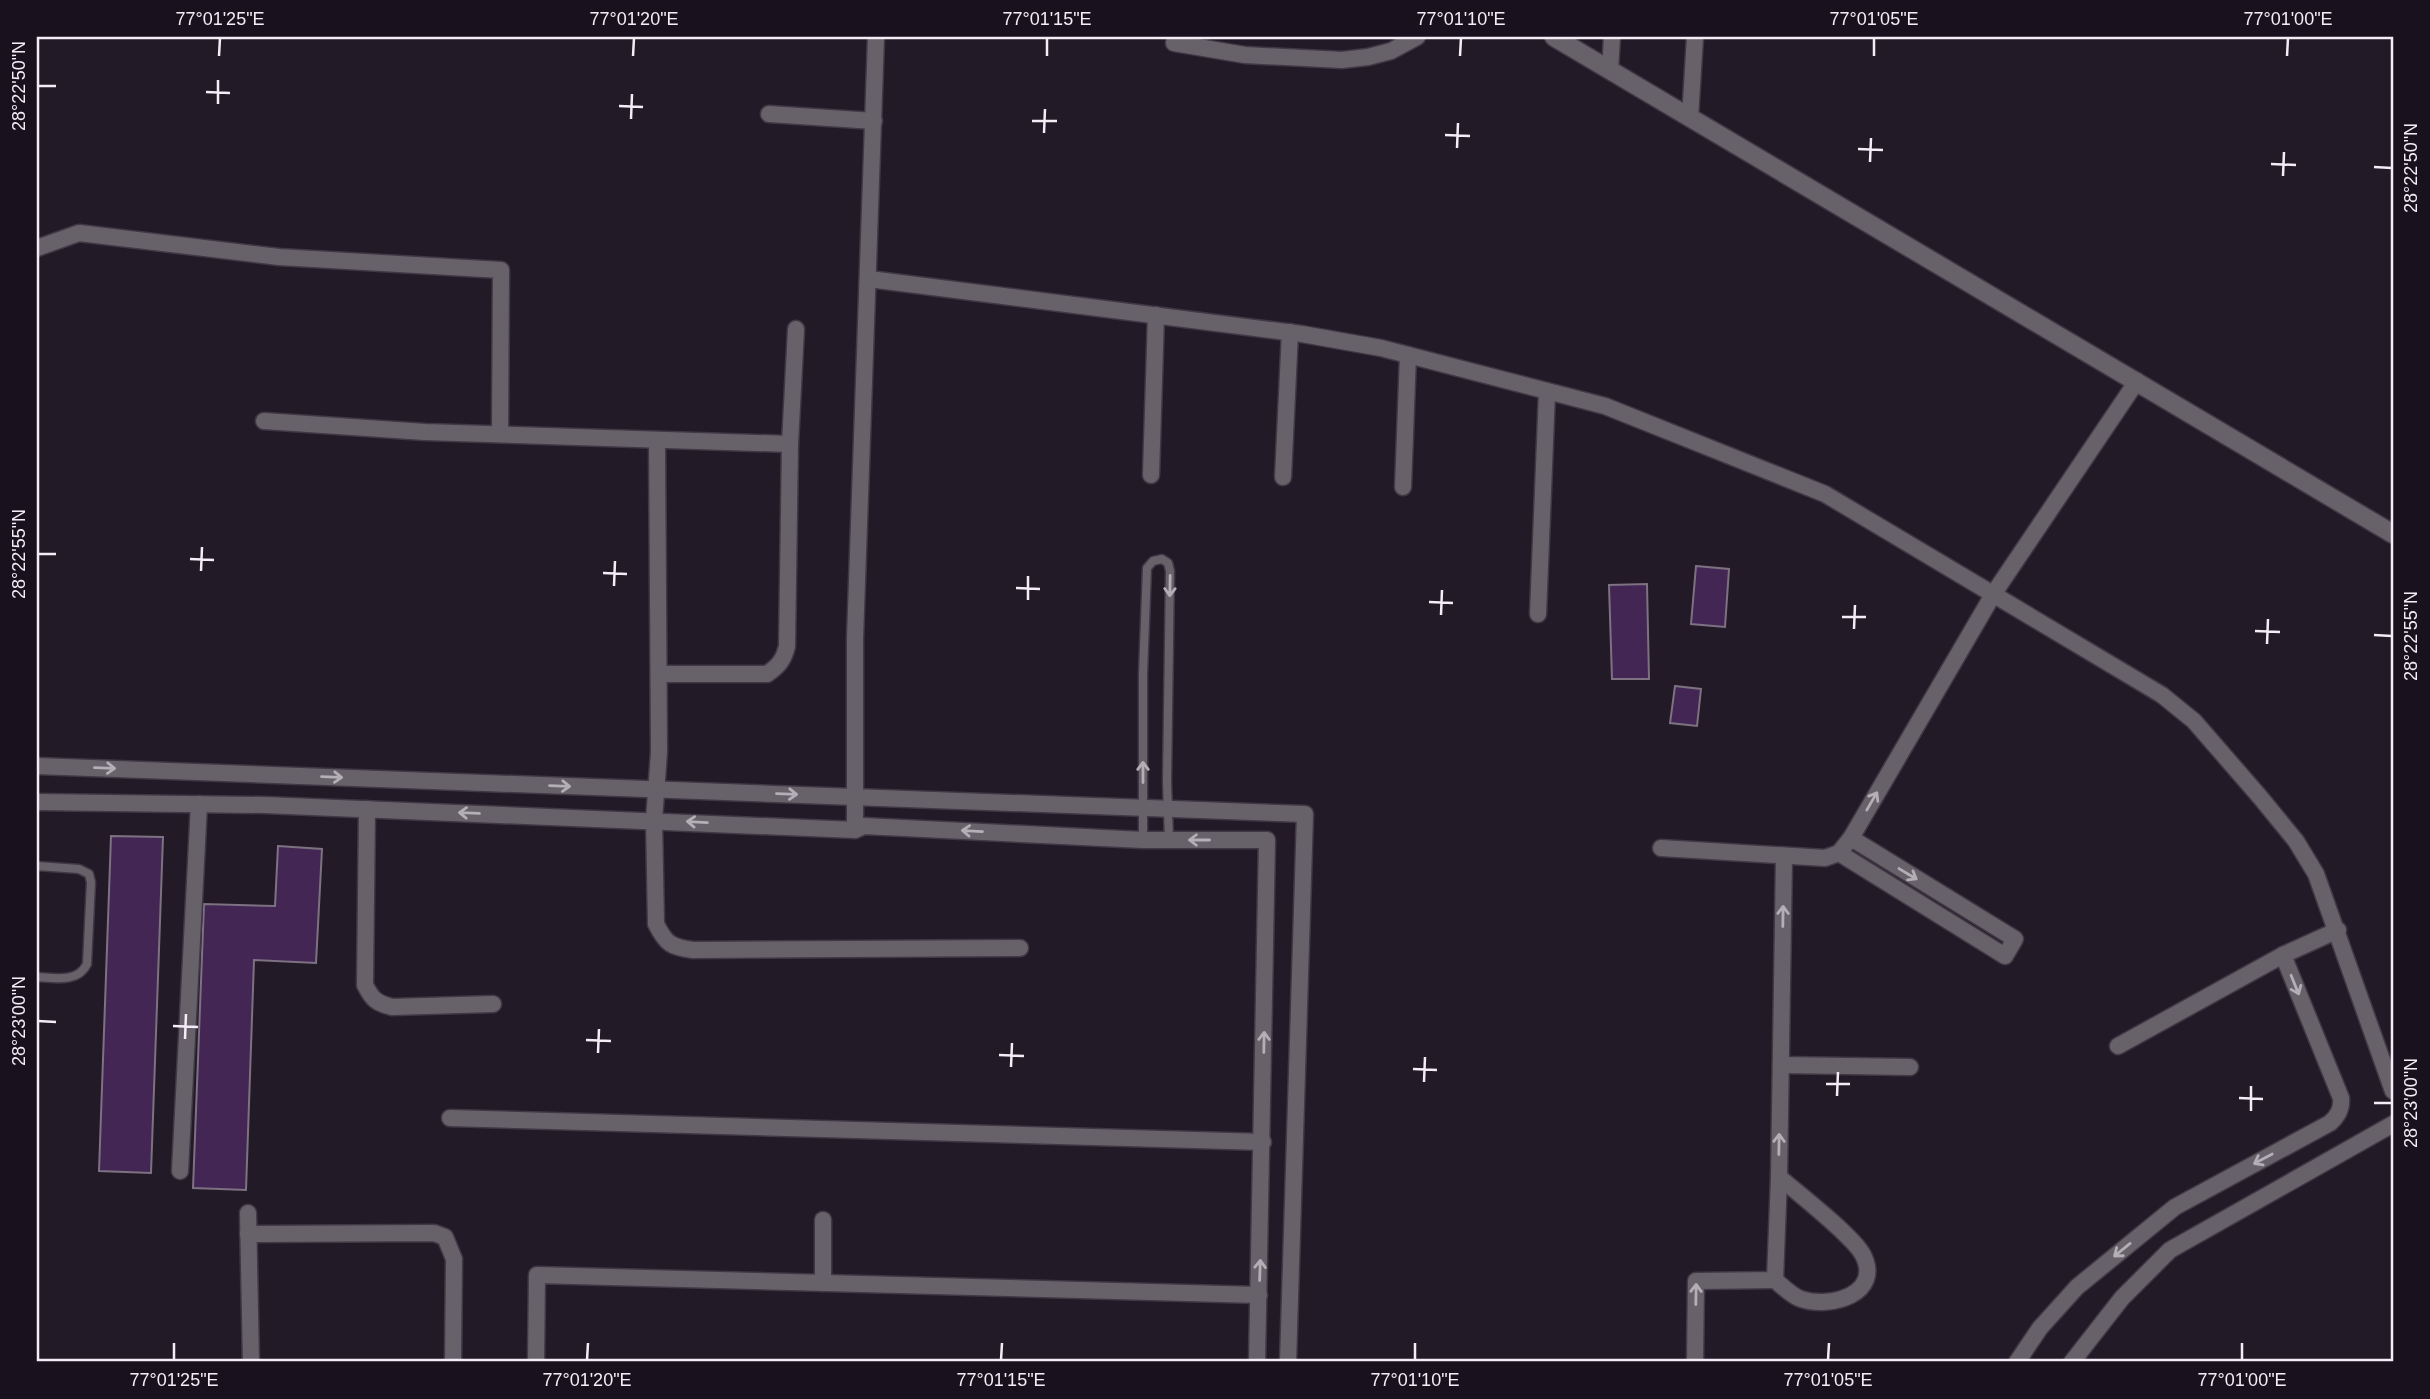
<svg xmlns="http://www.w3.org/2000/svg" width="2430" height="1399" font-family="Arial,sans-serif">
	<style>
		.building { fill: #442654; stroke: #7c7282; stroke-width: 2 }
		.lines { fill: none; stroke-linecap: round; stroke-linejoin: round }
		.service-casing { stroke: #403845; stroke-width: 11 }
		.minor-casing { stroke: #403845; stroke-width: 19 }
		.tertiary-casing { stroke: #403845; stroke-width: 21 }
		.service { stroke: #67626a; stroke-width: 8 }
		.minor { stroke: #67626a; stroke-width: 16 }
		.tertiary { stroke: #67626a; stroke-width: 18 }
		.oneway { stroke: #b4aeb7 }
		.ticks { fill: none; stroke: #f3edf6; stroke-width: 2.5 }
		.neatline { fill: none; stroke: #f3edf6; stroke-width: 2.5 }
		.ticks-label { font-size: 18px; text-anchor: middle; fill: #f3edf6 }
	</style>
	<rect width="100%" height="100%" fill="#231a28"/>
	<g class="building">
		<polygon points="1696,566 1729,569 1725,627 1691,624"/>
		<polygon points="1647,584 1649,679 1612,679 1609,585"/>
		<polygon points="1675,686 1701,689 1697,726 1670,723"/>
		<polygon points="111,836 163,837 151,1173 99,1171"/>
		<polygon points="278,846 322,849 316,963 254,960 246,1190 193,1188 204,904 275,906"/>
	</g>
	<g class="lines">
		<defs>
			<g id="service">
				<polyline points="1143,840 1143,674 1147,568 1153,561 1162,559 1168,563 1170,571 1167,782 1169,840"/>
				<path d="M37 866 79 869 89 874 91 882 87 964C78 983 55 978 37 977"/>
			</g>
			<g id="minor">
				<polyline points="1174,43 1245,55 1342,60 1368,57 1391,51 1417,37"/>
				<polyline points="1610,70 1612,37"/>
				<polyline points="769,114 874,121"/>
				<polyline points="1690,118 1695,37"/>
				<polyline points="37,248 79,233 279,257 501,270 500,434"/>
				<polyline points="869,279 1302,334 1381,348 1605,406 1825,494 2162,695 2194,721 2260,797 2296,841 2316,874 2393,1091"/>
				<polyline points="264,421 425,432 790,444"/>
				<path d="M657 440 659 752 654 820 656 924C666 944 671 947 693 950L1020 948"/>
				<polyline points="1151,475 1156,315"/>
				<polyline points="1283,477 1290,332"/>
				<polyline points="1403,487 1408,355"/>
				<polyline points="1538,614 1547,392"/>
				<path d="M659 674H767C779 666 784 659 787 646L790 444 796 329"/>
				<polyline points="37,766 1305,814 1288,1362"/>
				<polyline points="37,802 265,805 855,830 864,826 1143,840 1267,840 1257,1362"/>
				<path d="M367 809 365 985C372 999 376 1003 392 1007L493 1004"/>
				<polyline points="855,830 855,639 876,37"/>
				<polyline points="1661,848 1825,858 1839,853 1851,838 1994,593 2137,381"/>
				<polyline points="1839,853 2005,956 2015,939 1851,838"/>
				<polyline points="2118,1046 2283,955"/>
				<polyline points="1781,1065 1910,1067"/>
				<polyline points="450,1118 1263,1142"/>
				<polyline points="180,1171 199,804"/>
				<polyline points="248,1213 251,1362"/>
				<polyline points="823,1220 823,1283"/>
				<polyline points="248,1234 434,1233 445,1237 454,1259 453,1362"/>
				<path d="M1775 1280C1782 1286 1792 1296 1801 1299 1830 1309 1883 1294 1863 1255 1853 1236 1798 1193 1779 1177"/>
				<polyline points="536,1362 537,1275 1259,1295"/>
				<polyline points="1695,1362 1696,1281 1775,1280 1779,1177 1784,857"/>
				<path d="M2017 1362 2040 1328 2077 1287 2175 1207 2330 1123C2338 1116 2342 1109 2341 1098L2283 955 2338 930"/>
				<polyline points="2072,1362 2122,1298 2170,1250 2393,1124"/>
			</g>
			<polyline id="tertiary" points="1554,37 2393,534"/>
		</defs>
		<use href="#service" class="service-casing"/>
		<use href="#minor" class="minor-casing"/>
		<use href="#tertiary" class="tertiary-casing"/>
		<use href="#service" class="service"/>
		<use href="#minor" class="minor"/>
		<use href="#tertiary" class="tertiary"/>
	</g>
	<defs><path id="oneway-shaft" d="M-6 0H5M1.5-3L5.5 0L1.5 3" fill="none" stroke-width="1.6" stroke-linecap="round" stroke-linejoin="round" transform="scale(1.75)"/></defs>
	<g class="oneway">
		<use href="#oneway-shaft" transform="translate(1170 586) rotate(91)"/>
		<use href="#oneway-shaft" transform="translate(105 768) rotate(2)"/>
		<use href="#oneway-shaft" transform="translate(1143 772) rotate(-90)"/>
		<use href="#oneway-shaft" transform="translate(332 777) rotate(2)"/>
		<use href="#oneway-shaft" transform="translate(560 786) rotate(2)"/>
		<use href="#oneway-shaft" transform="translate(787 794) rotate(2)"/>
		<use href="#oneway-shaft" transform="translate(1872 801) rotate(-60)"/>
		<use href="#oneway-shaft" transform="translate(469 813) rotate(-178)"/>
		<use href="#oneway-shaft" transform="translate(697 822) rotate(-177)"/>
		<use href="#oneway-shaft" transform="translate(972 831) rotate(-177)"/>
		<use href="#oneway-shaft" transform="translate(1199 840) rotate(-180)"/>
		<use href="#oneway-shaft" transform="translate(1908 874) rotate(31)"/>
		<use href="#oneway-shaft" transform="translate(1783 916) rotate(-89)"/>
		<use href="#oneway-shaft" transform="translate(2295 985) rotate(68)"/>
		<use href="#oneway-shaft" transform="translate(1264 1042) rotate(-89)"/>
		<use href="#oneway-shaft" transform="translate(1779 1144) rotate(-89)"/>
		<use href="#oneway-shaft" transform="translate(2263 1159) rotate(152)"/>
		<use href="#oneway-shaft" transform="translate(2122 1250) rotate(141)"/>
		<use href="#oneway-shaft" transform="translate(1260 1270) rotate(-88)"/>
		<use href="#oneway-shaft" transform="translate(1696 1294) rotate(-89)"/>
	</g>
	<path class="ticks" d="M219 56 220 38M633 56 634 38M1047 56V38M1460 56 1461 38M1874 56V38M2287 56 2288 38M38 86H56M206 92 230 93M218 104V80M619 106 643 107M631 119 632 94M1032 121H1057M1044 133 1045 109M1445 135 1470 136M1457 148 1458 123M1858 149 1883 150M1870 162 1871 138M2271 164 2296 165M2374 167 2392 168M2283 176 2284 152M38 554H56M190 559 214 560M201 571 202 547M603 573 627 574M614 586 615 561M1016 588 1040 589M1028 600V576M1429 602 1453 603M1441 615 1442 590M1842 617H1866M1854 629 1855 605M2255 631 2280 632M2374 635 2392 636M2267 644 2268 619M38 1021 56 1022M173 1026 198 1027M185 1039 186 1014M586 1040 611 1041M598 1053 599 1029M999 1055 1024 1056M1011 1067 1012 1043M1413 1069 1437 1070M1424 1082 1425 1057M1826 1084H1850M1837 1096 1838 1072M2239 1098 2263 1099M2374 1103H2392M2251 1111V1086M174 1360V1343M587 1360 588 1343M1001 1360 1002 1343M1415 1360V1343M1828 1360 1829 1343M2242 1360V1343"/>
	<rect width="2430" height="1399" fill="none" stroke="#19111e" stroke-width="77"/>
	<rect x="38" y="38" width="2354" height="1322" class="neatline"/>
	<g class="ticks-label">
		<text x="220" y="25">77°01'25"E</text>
		<text x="634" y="25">77°01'20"E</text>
		<text x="1047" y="25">77°01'15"E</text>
		<text x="1461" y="25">77°01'10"E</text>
		<text x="1874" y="25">77°01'05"E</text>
		<text x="2288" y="25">77°01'00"E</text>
		<text transform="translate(19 86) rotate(-90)" y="6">28°22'50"N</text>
		<text transform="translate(2411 168) rotate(-90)" y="6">28°22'50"N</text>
		<text transform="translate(19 554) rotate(-90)" y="6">28°22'55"N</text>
		<text transform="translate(2411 636) rotate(-90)" y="6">28°22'55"N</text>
		<text transform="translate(19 1021) rotate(-90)" y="6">28°23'00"N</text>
		<text transform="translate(2411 1103) rotate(-90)" y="6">28°23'00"N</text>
		<text x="174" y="1386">77°01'25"E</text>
		<text x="587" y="1386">77°01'20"E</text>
		<text x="1001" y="1386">77°01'15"E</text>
		<text x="1415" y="1386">77°01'10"E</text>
		<text x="1828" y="1386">77°01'05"E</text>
		<text x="2242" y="1386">77°01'00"E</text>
	</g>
</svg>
